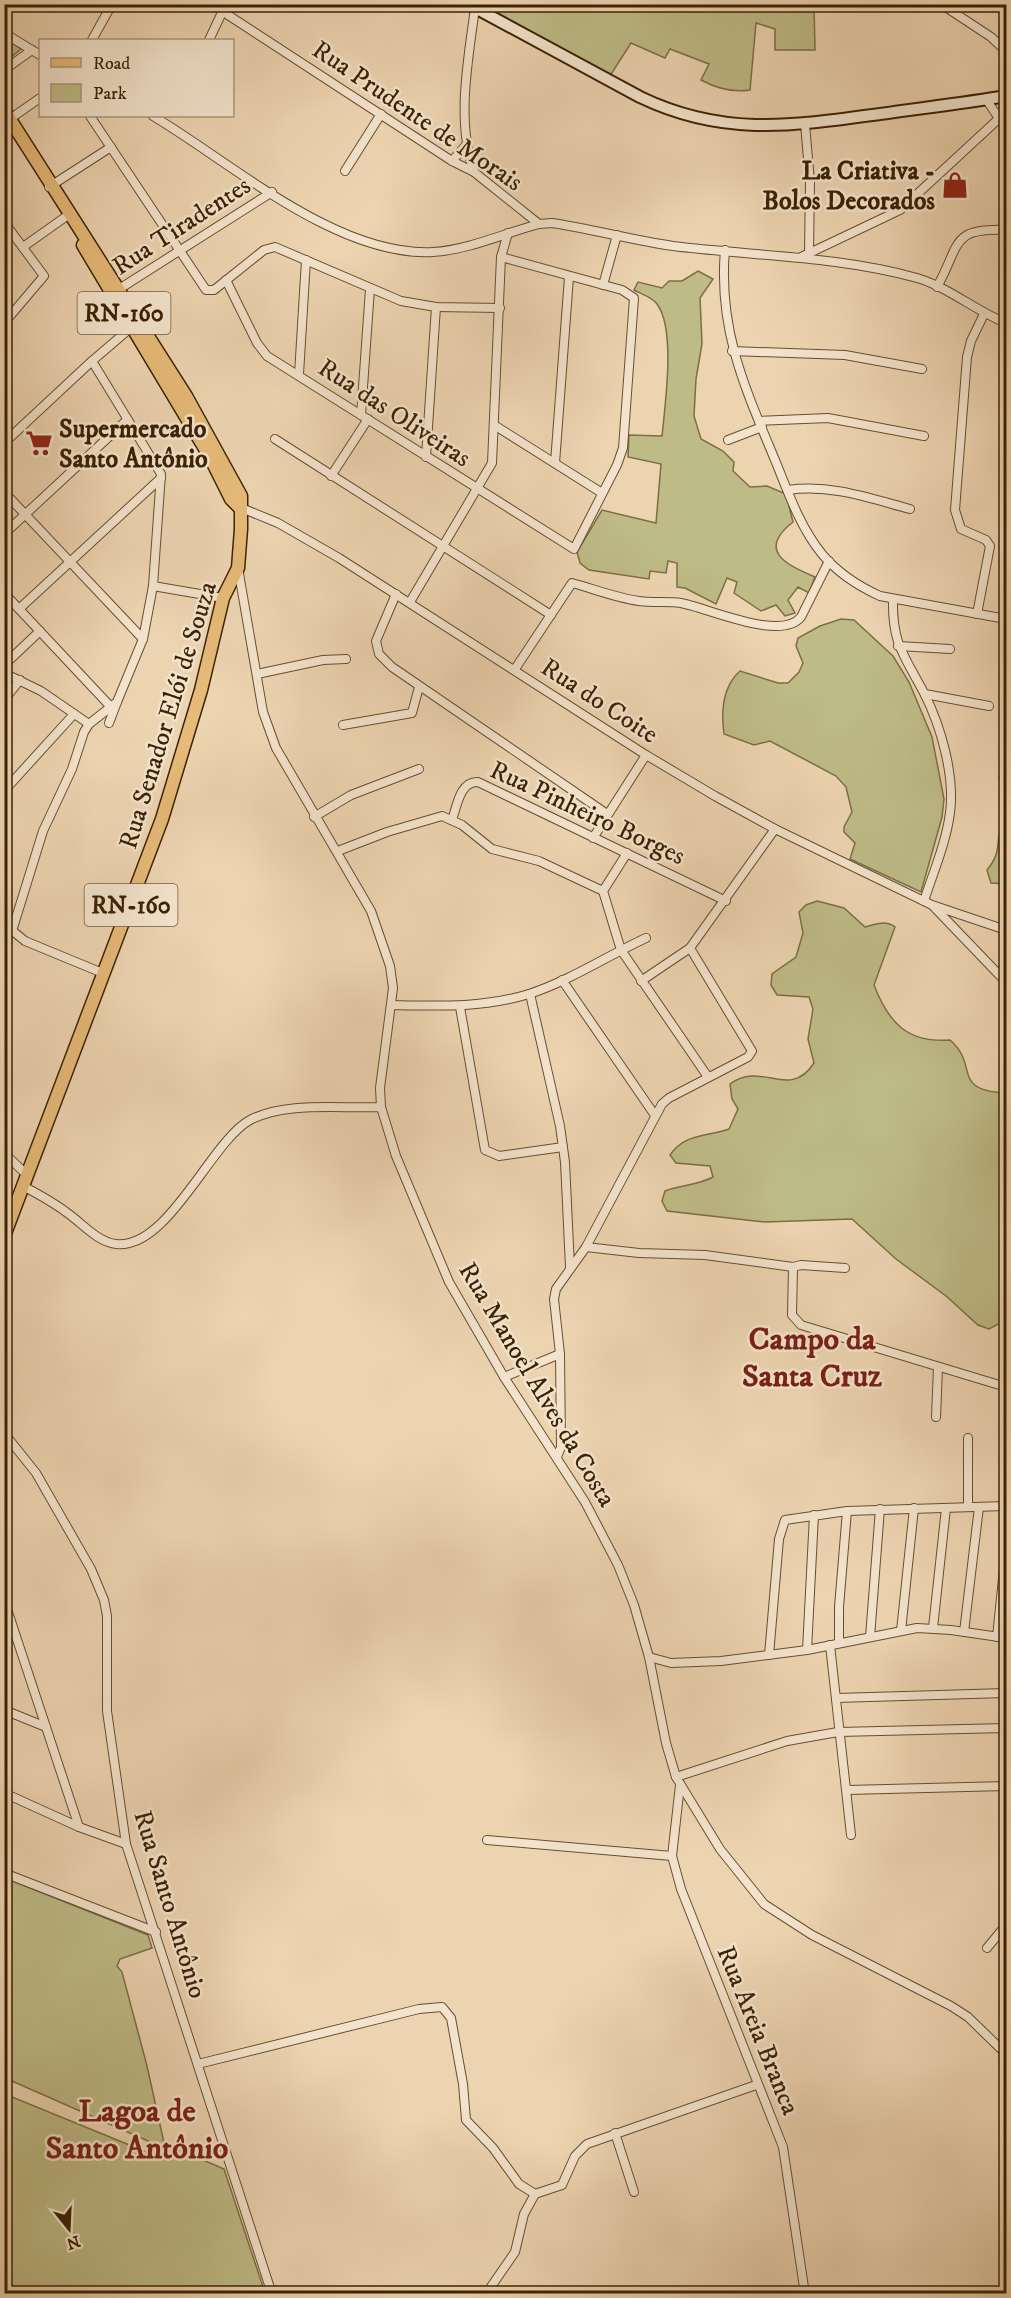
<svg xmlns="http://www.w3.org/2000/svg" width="1011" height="2298" font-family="'IM FELL DW Pica',serif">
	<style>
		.green { fill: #bebb87; stroke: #7c6e45; stroke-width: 1.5 }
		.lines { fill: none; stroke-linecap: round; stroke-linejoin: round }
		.street-casing { stroke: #684e2e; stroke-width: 10 }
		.secondary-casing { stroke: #3b2203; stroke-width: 14 }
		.primary-casing { stroke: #3b2203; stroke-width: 15 }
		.street { stroke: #f3e3cc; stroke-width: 8 }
		.secondary { stroke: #f3e3cc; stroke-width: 10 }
		.primary { stroke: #e6ba78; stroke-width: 12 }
		.labels { text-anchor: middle; stroke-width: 5; stroke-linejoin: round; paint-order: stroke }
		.shield { fill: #f3e3cc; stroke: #725c3f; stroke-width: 1.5 }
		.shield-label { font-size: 24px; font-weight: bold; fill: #3b2203 }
		.street-label { font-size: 26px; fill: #3b2203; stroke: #f3e3cc }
		.poi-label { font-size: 26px; font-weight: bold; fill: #3b2203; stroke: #f3e3cc; text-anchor: end }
		.district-label { font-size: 32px; font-weight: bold; fill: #7a1f14; stroke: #f3e3cc }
	</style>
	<rect width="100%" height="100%" fill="#edd4b1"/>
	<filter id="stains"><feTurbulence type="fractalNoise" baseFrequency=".00333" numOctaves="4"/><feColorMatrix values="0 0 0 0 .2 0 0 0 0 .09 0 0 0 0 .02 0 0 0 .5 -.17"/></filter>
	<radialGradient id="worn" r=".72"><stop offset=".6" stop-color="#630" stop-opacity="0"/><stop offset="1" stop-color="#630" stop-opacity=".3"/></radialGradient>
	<g class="green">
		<path d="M482 5H814L815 50H775V29L756 23 750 90C732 93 716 88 701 80L709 64 670 49 665 58 631 43 610 76Z"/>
		<polygon points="5,38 21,49 5,62"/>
		<path d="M698 271 713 279 700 298 702 344 696 379 694 416 701 439 723 451 734 462 733 471 750 487 767 486 786 494 793 522C756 551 787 565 815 577L809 593 798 587 788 600 795 613 785 616 776 605 761 611 734 593 737 582 727 578 716 604 685 588 677 587V563L668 561 666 573 650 571 649 579 589 570 580 563 577 552 602 510 656 523 661 464 628 457 629 435 662 436C665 405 676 329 657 304 652 297 641 294 634 290L638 282 662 288 669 281H682Z"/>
		<path d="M841 619 854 620 893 656 909 682 932 737 944 799 942 817 921 892 850 859 855 843 844 832V827L852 812 846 787 836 776 770 741 754 745 724 734C721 712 722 687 740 671L778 683H788L799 672 803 663 796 646 798 638 820 626Z"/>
		<polygon points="1006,752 1006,805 999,777"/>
		<path d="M1006 819V884L991 883 987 870C1005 849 992 839 1006 819Z"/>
		<path d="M817 901 844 908 865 927C875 924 886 920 895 927L874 985C889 1024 908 1043 950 1040 980 1066 950 1090 1006 1093V1320L989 1329 978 1325 946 1296 896 1259 852 1219 765 1222 667 1211 662 1201 665 1191C681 1185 699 1185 713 1177L710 1166 676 1163 670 1155C685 1133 706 1137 729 1129L738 1109 732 1099 730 1084C762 1060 789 1101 814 1063L808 1039 813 1009 809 997 777 995 771 985 772 974 796 957 803 933 799 912 806 905Z"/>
		<polygon points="5,1878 148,1935 152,1948 120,1959 117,1966 122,1972 147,2066 164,2143 224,2169 265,2293 47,2294 5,2284 5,2094 166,2160 164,2148 5,2078"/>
	</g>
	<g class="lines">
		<defs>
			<g id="street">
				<polyline points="211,4 452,161 474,172 539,224"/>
				<polyline points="941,4 991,37 1006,51"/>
				<polyline points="4,33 40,55"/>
				<polyline points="92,40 112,4"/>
				<polyline points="209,40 226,4"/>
				<polyline points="4,70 32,50"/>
				<polyline points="986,99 1000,120"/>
				<polyline points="90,116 206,290 214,290 264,250 275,247 401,301 436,307 500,308"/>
				<path d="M153 116C232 163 337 257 433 252 468 250 505 233 539 224L552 223C592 229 632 240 673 246 754 256 837 256 917 278 948 287 976 311 1006 323"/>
				<polyline points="7,121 40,98"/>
				<polyline points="805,124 810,182 809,252"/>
				<polyline points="452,161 467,144"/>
				<polyline points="345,171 381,114"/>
				<path d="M474 172C456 121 468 61 475 8"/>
				<polyline points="49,187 111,147"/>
				<polyline points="4,222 44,276 10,316"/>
				<polyline points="23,247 71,213"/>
				<path d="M725 250C718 330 745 388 775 460 788 492 800 527 822 554 837 572 858 586 880 596L1006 619"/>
				<polyline points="801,257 900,210 1006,112"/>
				<polyline points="226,280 257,343 267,356 574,549 617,465 623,448 634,298 622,290 501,257"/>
				<polyline points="603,285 617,235"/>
				<path d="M937 287C961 244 950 228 1006 230"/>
				<polyline points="116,291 272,192"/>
				<polyline points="732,351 845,355 922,369"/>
				<polyline points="299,374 306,260"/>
				<polyline points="361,415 370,289"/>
				<polyline points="759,421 828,418 924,436"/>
				<polyline points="494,425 602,493"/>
				<polyline points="275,439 551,615"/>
				<polyline points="728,440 762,427"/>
				<polyline points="4,443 92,361 134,325"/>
				<polyline points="426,457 436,307"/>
				<polyline points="555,463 569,277"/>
				<polyline points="331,476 368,419"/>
				<path d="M788 490C831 484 869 498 910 509"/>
				<polyline points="4,492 143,639"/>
				<polyline points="239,507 278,523 339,558 646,755 715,796 775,829 932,905 1006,930"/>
				<polyline points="4,534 127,420"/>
				<polyline points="238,568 263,712 276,748 371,911 390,966 393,988 380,1088 381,1107 396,1156 449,1282 504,1377 585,1502 618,1565 634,1605 649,1657 666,1743 676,1777 720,1849 764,1904 812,1935 951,2006 968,2017 1006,2054"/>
				<polyline points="153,586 223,598"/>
				<polyline points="4,593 110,706"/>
				<polyline points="396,594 376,641 379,654 392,667 607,814"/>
				<path d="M893 599C892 644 904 655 924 693 941 726 955 776 950 813 946 843 933 873 924 901"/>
				<polyline points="410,602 492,463 501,257 508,233"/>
				<polyline points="19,609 161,478"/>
				<polyline points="977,614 990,546 986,540 961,529 955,510 967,357 971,341 984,314"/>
				<polyline points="898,646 950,649"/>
				<polyline points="4,665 40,631"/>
				<path d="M515 669 572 583C594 589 617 598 639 601 653 603 668 601 681 603 708 608 781 642 801 617L829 561"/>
				<polyline points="4,673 41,691 89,724"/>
				<polyline points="257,674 323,660 346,659"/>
				<polyline points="925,694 989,706"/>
				<polyline points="4,700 20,680"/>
				<polyline points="109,723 117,702"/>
				<polyline points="343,725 412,713 419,687"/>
				<polyline points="4,791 74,714"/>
				<polyline points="314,817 351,795 419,769"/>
				<path d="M452 820C457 806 460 781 478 782L726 901"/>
				<polyline points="593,838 646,755"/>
				<polyline points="338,851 387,832 442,816 462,825 492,849 539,861 603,891"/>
				<polyline points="627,853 603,891 621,950 708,1077"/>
				<polyline points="933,906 1006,982"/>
				<polyline points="4,924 25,941 105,974"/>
				<polyline points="12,931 43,831 72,769 84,732 89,724 117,702 143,639 153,586 161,474 92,361"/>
				<polyline points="562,980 654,1114"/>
				<polyline points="641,981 690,948 775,829"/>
				<polyline points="530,994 560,1126 565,1162 570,1267"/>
				<path d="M391 1005C438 1006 483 1008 529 994 569 981 607 956 646 938"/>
				<polyline points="460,1007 485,1150 499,1156 563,1147"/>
				<polyline points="4,1153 27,1175"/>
				<path d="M23 1186C38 1194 53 1202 66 1212 81 1222 97 1242 116 1244 168 1250 211 1141 250 1120 286 1101 340 1109 381 1107"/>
				<polyline points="586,1247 639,1253 705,1255 793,1267"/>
				<polyline points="793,1267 792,1315 801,1325 1006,1387"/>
				<polyline points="793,1267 801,1265 845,1268"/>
				<polyline points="504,1377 560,1354"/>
				<polyline points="936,1417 938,1367"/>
				<polyline points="4,1433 36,1473 91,1569 104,1600 107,1616 107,1711 126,1844 272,2294"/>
				<polyline points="968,1438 968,1507"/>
				<polyline points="557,1457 561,1447 560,1354 554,1299 556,1289 586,1247 662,1104 669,1098 748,1057 752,1051 690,948"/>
				<polyline points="4,1600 79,1827"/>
				<polyline points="933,1628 946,1508"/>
				<polyline points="901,1631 914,1508"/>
				<polyline points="964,1632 979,1507"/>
				<polyline points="870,1637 880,1509"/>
				<polyline points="997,1637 1006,1549"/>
				<polyline points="839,1643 839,1607 847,1511"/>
				<polyline points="830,1645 851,1835"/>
				<polyline points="807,1650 814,1515"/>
				<polyline points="769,1655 779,1539 785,1520 847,1511 1006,1506"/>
				<polyline points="649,1657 671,1663 721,1661 807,1650 917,1628 951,1630 1006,1638"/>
				<polyline points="836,1698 1006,1693"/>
				<polyline points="4,1710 46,1727"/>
				<polyline points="676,1777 787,1741 838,1732 1006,1728"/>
				<polyline points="680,1785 672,1856 681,1889 783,2147 805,2294"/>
				<polyline points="847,1790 1006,1786"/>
				<polyline points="4,1793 79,1827 126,1844"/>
				<polyline points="487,1840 672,1856"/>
				<polyline points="4,1873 156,1932"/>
				<polyline points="987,1948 1006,1925"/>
				<polyline points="198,2064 419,2009 442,2007 451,2018 463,2084 466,2120 493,2148 519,2184 535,2194 562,2185 575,2156 587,2144 756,2085"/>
				<polyline points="615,2133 634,2192"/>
				<polyline points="486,2294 515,2252 524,2214 535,2194"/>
			</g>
			<path id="secondary" d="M468 4 640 97C723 137 792 126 880 114 922 108 965 103 1006 96"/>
			<g id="primary">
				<polyline points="4,110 186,396 241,496 241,529 238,568 223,598 201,690 162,819 4,1236"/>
				<polyline points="83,245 210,457 231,499 239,507"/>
			</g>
		</defs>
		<use href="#street" class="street-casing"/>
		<use href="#secondary" class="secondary-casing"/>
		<use href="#primary" class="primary-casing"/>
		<use href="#street" class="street"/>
		<use href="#secondary" class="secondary"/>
		<use href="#primary" class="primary"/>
	</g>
	<defs>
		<symbol id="shop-bare" viewBox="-9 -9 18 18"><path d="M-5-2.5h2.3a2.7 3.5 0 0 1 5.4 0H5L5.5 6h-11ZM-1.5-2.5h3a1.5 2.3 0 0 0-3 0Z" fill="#8f2418" stroke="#f3e3cc" stroke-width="2.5" paint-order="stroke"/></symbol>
		<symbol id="supermarket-bare" viewBox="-9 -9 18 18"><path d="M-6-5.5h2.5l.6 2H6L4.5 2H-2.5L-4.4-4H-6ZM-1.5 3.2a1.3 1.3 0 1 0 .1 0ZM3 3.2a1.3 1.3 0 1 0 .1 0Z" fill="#8f2418" stroke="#f3e3cc" stroke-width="2.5" paint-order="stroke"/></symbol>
	</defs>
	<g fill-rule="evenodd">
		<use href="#shop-bare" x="936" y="166" width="38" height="38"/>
		<use href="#supermarket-bare" x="20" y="424" width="38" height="38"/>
	</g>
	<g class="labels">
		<g class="shield">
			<rect x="77.5" y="292" width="93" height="42" rx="4.5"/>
			<rect x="84.5" y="884" width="93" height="42" rx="4.5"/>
		</g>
		<g class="shield-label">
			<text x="124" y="321">RN-160</text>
			<text x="131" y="913">RN-160</text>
		</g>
		<g class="street-label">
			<text transform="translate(418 115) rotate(34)" y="9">Rua Prudente de Morais</text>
			<text transform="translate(181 225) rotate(-33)" y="9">Rua Tiradentes</text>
			<text transform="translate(395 412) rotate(33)" y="9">Rua das Oliveiras</text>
			<text transform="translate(600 700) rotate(33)" y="9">Rua do Coite</text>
			<text transform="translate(167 715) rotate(-73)" y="9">Rua Senador Elói de Souza</text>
			<text transform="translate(588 812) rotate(25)" y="9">Rua Pinheiro Borges</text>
			<text transform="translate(538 1384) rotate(59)" y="9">Rua Manoel Alves da Costa</text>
			<text transform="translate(171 1904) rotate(73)" y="9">Rua Santo Antônio</text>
			<text transform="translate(759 2030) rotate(68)" y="9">Rua Areia Branca</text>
		</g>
		<g class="poi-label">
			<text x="935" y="179">La Criativa -<tspan x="935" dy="30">Bolos Decorados</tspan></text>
			<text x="59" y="437" text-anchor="start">Supermercado<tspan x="59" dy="30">Santo Antônio</tspan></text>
		</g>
		<g class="district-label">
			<text x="812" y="1349">Campo da<tspan x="812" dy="37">Santa Cruz</tspan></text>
			<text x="137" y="2121">Lagoa de<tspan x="137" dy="37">Santo Antônio</tspan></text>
		</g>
	</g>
	<rect width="1011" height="2298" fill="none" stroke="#edd4b1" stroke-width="24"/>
	<rect x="6" y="6" width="999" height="2286" fill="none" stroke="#3b2203" stroke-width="3"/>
	<rect x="12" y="12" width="987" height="2274" fill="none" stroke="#3b2203" stroke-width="1.5"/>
	<rect x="39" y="39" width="195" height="78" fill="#f3e3cc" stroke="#a9967c" stroke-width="1.5"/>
	<rect x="51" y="58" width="30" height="9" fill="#e6ba78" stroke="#a9967c" stroke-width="1.5"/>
	<text x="93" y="69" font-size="18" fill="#3b2203">Road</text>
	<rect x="51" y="84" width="30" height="18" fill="#bebb87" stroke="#a9967c" stroke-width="1.5"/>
	<text x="93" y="99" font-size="18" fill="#3b2203">Park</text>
	<g transform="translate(69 2229) rotate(162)" stroke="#f3e3cc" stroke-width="4.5" paint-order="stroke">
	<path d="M0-4.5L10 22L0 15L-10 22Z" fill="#3b2203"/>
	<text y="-9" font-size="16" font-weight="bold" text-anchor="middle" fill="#3b2203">N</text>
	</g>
	<rect width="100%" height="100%" filter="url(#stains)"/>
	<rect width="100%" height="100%" fill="url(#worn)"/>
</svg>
